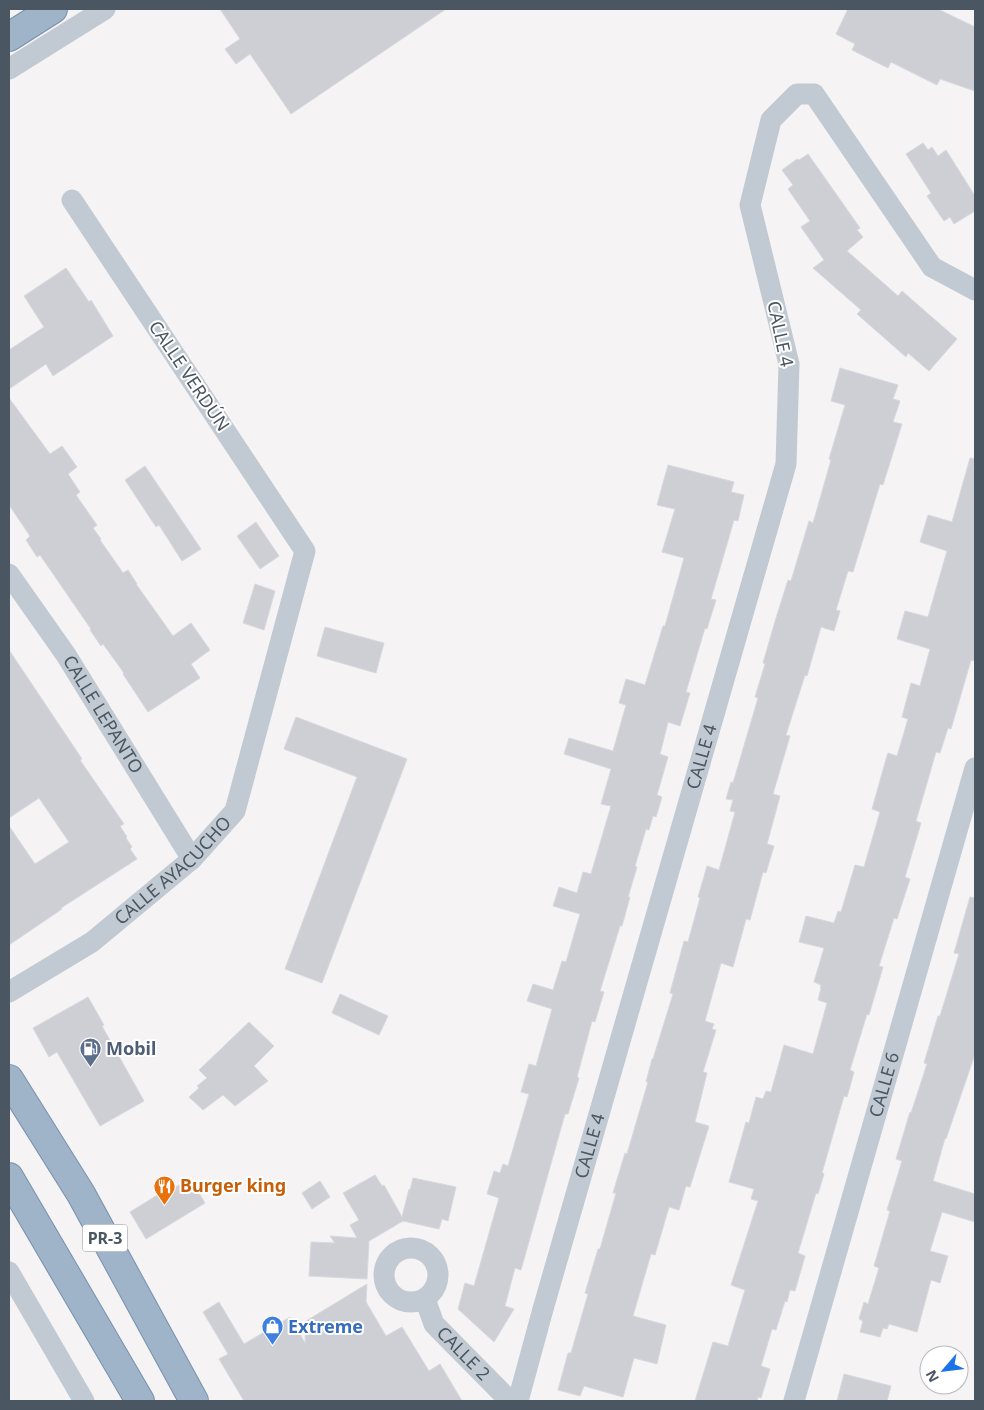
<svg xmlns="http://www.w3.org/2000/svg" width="984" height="1410" font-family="'Noto Sans',sans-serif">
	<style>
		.building { fill: #cdcfd5; stroke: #d7d9de }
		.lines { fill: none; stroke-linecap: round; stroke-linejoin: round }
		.trunk-casing { stroke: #7690ad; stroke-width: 30 }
		.minor { stroke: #c1cad2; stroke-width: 21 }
		.trunk { stroke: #9fb4c9; stroke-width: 28 }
		.labels { text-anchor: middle; stroke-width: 4; stroke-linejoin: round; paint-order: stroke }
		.shield { fill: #fff; stroke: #808990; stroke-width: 1 }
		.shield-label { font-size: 16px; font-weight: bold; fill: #4a5661 }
		.street-label { font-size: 18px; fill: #4a5661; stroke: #fff }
		.service-label { font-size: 18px; font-weight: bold; fill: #4e5e75; stroke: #fff; text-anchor: start }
		.food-label { font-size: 18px; font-weight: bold; fill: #c56008; stroke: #fff; text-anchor: start }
		.shop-label { font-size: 18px; font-weight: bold; fill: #366cbe; stroke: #fff; text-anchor: start }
	</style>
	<rect width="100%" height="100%" fill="#f5f3f3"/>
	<g class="building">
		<polygon points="220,9 446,9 291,114 250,54 236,64 225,49 240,39"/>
		<polygon points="848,9 938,9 975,27 975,91 940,79 937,85 891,62 888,68 852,50 855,44 836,34"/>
		<polygon points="923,143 928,150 932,147 938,156 946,150 975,196 975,211 954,224 950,217 944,221 927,196 931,193 906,154"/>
		<polygon points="808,154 860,228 857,230 863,237 847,251 898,296 902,291 957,339 929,371 908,353 906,357 857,314 861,310 813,268 824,260 801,227 810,221 788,189 793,185 782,170 797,159 799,160"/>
		<polygon points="66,268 89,302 91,300 113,336 53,376 46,364 9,389 9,350 44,327 24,296"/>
		<polygon points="840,368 898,385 893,399 900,401 893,422 902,424 883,485 880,484 853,572 848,571 836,610 840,611 834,631 821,627 807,676 805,675 786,735 790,736 773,794 780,796 767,844 774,846 766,873 763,872 750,920 746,919 733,967 721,963 705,1021 714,1024 712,1029 716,1030 703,1072 707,1073 695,1122 709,1126 690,1187 686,1186 679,1210 669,1207 655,1255 651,1254 633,1316 666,1325 657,1364 634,1358 623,1397 584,1386 580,1396 558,1390 568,1353 571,1353 588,1294 585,1293 598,1249 600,1249 616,1193 613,1193 625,1153 627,1154 648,1082 646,1082 652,1059 653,1059 673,994 670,993 684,941 688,942 700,898 698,897 707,866 719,870 735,812 730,811 733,800 726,799 731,782 733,783 758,698 755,697 765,664 763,663 776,618 788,580 791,581 809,521 813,523 831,460 829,459 845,405 831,401"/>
		<polygon points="9,398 50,454 62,446 77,467 68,474 80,492 76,495 97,525 93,528 101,539 100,540 123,573 128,570 137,584 136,584 173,636 191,623 210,650 191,664 200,678 148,712 123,674 124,673 103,644 101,646 90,630 91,629 40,555 37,557 26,540 30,536 9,505"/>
		<polygon points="970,458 975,459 975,661 971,660 951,729 948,728 940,753 936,752 916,821 921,823 905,877 910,879 897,919 894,918 879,966 883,967 869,1015 867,1014 850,1070 854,1072 847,1097 844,1096 822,1173 824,1174 818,1194 816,1193 798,1253 805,1256 795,1291 790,1290 787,1302 785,1301 776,1330 772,1329 761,1366 770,1369 761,1398 758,1397 757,1401 695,1401 713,1342 728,1346 745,1290 731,1285 758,1201 751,1199 754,1189 729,1182 746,1122 749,1123 756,1097 763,1099 766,1091 771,1092 784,1045 813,1054 827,1003 818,1000 821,988 820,988 821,985 814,982 824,948 799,942 806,916 834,923 838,911 841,912 855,865 864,867 880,812 872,809 886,759 888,753 897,756 908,719 902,717 911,683 920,686 930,649 897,639 905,611 928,617 947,551 920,542 928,515 952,522"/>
		<polygon points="668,465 734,482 731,492 744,495 738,521 734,520 711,599 716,600 707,629 705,628 686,692 690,693 680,726 668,722 660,754 668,757 657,795 662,797 656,817 653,816 649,830 646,829 635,866 637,867 628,897 630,897 622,926 620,926 600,991 604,992 595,1022 592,1021 577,1077 579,1078 568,1114 565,1114 521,1270 515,1268 505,1306 514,1309 494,1342 458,1309 465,1283 474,1286 499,1198 487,1194 494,1171 500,1173 503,1164 508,1166 529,1094 521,1092 529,1064 536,1066 552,1009 527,1001 533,984 553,990 562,961 566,962 580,914 553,906 559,887 577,893 583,872 591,874 611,806 601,804 611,769 564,754 569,738 613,751 626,705 619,703 626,679 645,685 663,626 665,626 684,558 662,552 675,509 657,505"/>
		<polygon points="145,466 201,549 182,561 159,525 156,527 125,480"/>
		<polygon points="256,522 279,556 260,569 237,536"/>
		<polygon points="255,584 275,591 264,630 243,623"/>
		<polygon points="325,627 384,643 376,673 317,656"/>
		<polygon points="9,650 82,759 80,760 124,824 120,826 127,837 126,838 132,847 130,849 137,859 61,908 62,909 9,945 9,826 35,864 69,842 39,798 9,818"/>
		<polygon points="296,717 407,759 322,983 285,969 357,777 284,749"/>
		<polygon points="970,897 975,898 975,1054 946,1139 945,1138 933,1181 975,1194 975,1222 942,1212 930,1251 948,1256 940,1283 931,1280 917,1332 889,1324 887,1329 883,1328 880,1337 860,1332 863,1321 859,1319 864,1302 868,1304 879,1268 874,1266 890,1211 887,1210 902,1161 896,1159 910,1112 911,1113 927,1064 924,1063 938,1016 940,1016 959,954 954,953"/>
		<polygon points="340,994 388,1016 379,1035 332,1013"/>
		<polygon points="88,997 104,1025 102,1026 144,1101 100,1126 57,1052 49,1057 33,1028"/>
		<polygon points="249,1022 274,1046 254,1066 268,1081 235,1106 223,1095 203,1110 189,1097 199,1088 197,1086 207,1078 199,1070"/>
		<polygon points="375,1175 382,1186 384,1185 402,1217 409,1189 410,1190 413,1178 456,1187 448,1221 442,1219 439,1229 403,1221 369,1241 367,1279 309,1276 311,1242 335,1243 330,1236 357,1238 350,1225 359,1220 343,1193"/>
		<polygon points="190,1178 205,1203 146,1239 130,1212 164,1191 165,1194"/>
		<polygon points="320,1181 330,1197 312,1209 302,1193"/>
		<polygon points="367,1284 366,1302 386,1336 402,1327 429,1371 440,1364 462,1401 244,1401 219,1359 228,1354 203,1312 219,1302 244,1344 290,1317 305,1343 306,1321"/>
		<polygon points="844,1374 891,1386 887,1401 837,1401"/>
	</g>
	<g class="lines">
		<defs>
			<g id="trunk">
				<polyline points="9,37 53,9"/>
				<polyline points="9,1079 81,1194 194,1401"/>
				<polyline points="9,1177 140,1401"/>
			</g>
		</defs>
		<use href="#trunk" class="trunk-casing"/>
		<g class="minor">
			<polyline points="9,69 105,9"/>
			<path id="s1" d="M9 574 66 655 192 859"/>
			<path id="s2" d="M9 992 92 942 192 859 235 811 305 551 72 200"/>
			<circle cx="411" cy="1275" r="27"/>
			<polyline points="9,1272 84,1401"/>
			<path id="s3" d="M425 1299 434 1324 510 1401"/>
			<path id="s4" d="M518 1401 543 1309 786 464 789 364 750 205 771 120 797 94H814L932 267 975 290"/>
			<path id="s5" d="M794 1401 975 768"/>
		</g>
		<use href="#trunk" class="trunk"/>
	</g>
	<defs>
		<symbol id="fuel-pin" viewBox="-11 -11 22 30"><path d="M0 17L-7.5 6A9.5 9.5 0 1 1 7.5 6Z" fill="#5c6f8a" stroke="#fff"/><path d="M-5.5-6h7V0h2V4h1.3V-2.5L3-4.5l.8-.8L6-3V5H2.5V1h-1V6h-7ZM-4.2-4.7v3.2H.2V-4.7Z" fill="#fff"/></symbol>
		<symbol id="restaurant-pin" viewBox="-11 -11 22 30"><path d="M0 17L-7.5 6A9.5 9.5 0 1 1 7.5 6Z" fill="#e8710a" stroke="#fff"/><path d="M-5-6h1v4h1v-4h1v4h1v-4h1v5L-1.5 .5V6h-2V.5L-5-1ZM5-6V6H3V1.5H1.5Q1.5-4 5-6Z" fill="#fff"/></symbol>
		<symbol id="shop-pin" viewBox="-11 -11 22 30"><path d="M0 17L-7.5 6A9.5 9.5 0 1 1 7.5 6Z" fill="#3f7fe0" stroke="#fff"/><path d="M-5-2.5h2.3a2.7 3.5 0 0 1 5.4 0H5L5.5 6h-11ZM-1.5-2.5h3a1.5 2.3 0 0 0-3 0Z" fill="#fff"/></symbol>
	</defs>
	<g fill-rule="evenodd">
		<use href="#fuel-pin" x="78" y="1036" width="25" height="34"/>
		<use href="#restaurant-pin" x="152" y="1174" width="25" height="34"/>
		<use href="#shop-pin" x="260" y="1314" width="25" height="34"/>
	</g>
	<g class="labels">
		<rect class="shield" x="82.5" y="1224.5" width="45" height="27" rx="4"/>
		<g class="shield-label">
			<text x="105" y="1244">PR-3</text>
		</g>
		<g class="street-label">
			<text transform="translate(780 334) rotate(78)" y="6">CALLE 4</text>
			<text transform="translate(189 376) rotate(56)" y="6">CALLE VERDÚN</text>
			<text dy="6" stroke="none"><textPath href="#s1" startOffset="169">CALLE LEPANTO</textPath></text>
			<text dy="6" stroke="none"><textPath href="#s4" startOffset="670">CALLE 4</textPath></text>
			<text dy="6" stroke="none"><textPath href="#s2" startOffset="205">CALLE AYACUCHO</textPath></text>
			<text dy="6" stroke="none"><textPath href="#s5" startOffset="329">CALLE 6</textPath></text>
			<text dy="6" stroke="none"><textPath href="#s4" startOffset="265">CALLE 4</textPath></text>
			<text dy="6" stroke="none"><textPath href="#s3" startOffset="68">CALLE 2</textPath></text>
		</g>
		<g class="service-label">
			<text x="106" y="1055">Mobil</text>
		</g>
		<g class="food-label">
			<text x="180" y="1192">Burger king</text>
		</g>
		<g class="shop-label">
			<text x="288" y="1333">Extreme</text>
		</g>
	</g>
	<rect width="984" height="1410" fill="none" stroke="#4a5661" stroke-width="20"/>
	<g transform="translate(944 1370) rotate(242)"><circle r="24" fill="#ffffff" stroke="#b7bbc0"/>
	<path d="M0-4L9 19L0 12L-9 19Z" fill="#1a73e8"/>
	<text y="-8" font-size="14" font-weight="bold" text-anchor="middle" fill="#4a5661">N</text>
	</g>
</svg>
